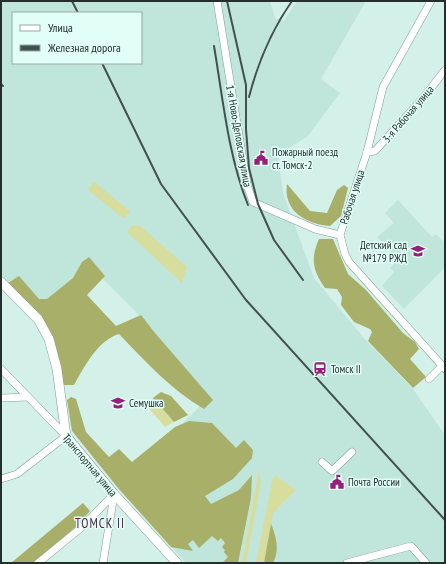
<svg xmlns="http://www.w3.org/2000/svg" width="446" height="564" font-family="'PT Sans Narrow',sans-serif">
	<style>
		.built { fill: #c0e5db; fill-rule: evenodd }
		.green { fill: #d7de9d }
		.forest { fill: #a8af69 }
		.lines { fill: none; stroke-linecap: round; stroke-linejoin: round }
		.minor-casing { stroke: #839e97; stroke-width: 8 }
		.major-casing { stroke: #839e97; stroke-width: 10 }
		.minor { stroke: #fff; stroke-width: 7 }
		.major { stroke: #fff; stroke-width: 9 }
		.rail { stroke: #43514d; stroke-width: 2 }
		.labels { text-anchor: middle; stroke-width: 3; stroke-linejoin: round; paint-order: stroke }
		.street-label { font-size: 11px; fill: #242f2c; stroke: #e1fef7 }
		.poi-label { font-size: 11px; fill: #242f2c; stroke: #e1fef7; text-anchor: start }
		.quarter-label { font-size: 13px; letter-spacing: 1px; fill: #5b214a; stroke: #e1fef7 }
	</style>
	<rect width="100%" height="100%" fill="#d4f1e9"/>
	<g class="built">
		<path d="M1 1H270L275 18 284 21 297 1H366L321 79 340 93 308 136 278 155 283 193 314 278 364 338 413 389 445 435V563H186L118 488 201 405 136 312 90 266 39 314 1 276ZM13 13H141V63H13Z"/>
		<polygon points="398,200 432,237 436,234 445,243 445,267 404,309 382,286 394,272 390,268 398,259 377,237 394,223 385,213"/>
	</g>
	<g class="green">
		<polygon points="94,182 130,211 124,219 88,190"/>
		<polygon points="133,225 140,226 187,267 182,283 127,232"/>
		<polygon points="153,398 174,422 165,427 146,405"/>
		<polygon points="259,469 261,482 246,563 242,563"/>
		<polygon points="275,475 296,490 273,513 264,563 256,563 272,481"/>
	</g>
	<g class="forest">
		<path d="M287 184 310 211 327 213 337 190 344 185 348 188 341 216 330 226C306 224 283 211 287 184Z"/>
		<path d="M319 239H333L348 274 366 290 403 333 415 342 419 349 410 359 426 377 413 388 368 341 372 332 370 329 354 322 341 305 342 297 337 289 325 288C313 271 310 259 319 239Z"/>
		<path d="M89 257 105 276 87 295 116 326 141 315 155 333 213 400 204 409C170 389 146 362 119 334 98 340 84 367 74 385H63L52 338 8 283 19 276 39 299H47L73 278 82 262Z"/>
		<polygon points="161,392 171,396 188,415 174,422 153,398"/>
		<polygon points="71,397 76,399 86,432 109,457 119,449 132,462 175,427 189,421 212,423 236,448 244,440 253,450 252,458 233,479 205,496 211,504 239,490 252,475 251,498 238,563 222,563 228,557 224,552 225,550 222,547 225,543 221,538 218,541 212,536 199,548 193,540 188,544 193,551 171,547 118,488 72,431 67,400"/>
		<polygon points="83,503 90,511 78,525 33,563 11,563"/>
		<path d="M271 524C276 536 280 550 273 563H264Z"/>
	</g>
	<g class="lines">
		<defs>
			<g id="minor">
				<polyline points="217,1 247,185 253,202 315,229 340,235"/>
				<polyline points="431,1 383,87 367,152 340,235 345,254 349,262 445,369"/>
				<polyline points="367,152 375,151 424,97 445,70"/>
				<polyline points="1,369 66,436 17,474 1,479"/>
				<polyline points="429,379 442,366"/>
				<polyline points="1,398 28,397"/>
				<polyline points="322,462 332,471 352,452"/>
				<polyline points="38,563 81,528 114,494"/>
				<polyline points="103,563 114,495"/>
				<polyline points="347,563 411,546 426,563"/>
			</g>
			<polyline id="major" points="1,282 38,319 49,339 57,369 66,436 114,494 177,563"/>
		</defs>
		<use href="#minor" class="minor-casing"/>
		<use href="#major" class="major-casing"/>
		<use href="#minor" class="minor"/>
		<use href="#major" class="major"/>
		<g class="rail">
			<polyline points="72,1 78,13"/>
			<polyline points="227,1 246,85 246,129 249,168 258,204 274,240 303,280"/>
			<path d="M214 46C223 99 228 155 248 205"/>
			<polyline points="102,63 161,184 246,300 445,520"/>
			<polyline points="1,84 3,86"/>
			<path d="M249 97C258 62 271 31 292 1"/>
		</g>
	</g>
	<defs>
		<symbol id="civic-bare" viewBox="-9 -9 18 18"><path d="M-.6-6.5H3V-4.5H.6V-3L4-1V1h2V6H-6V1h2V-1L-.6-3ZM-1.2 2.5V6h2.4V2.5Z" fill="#971f79" stroke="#e1fef7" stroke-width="2.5" paint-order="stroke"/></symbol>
		<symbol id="school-bare" viewBox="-9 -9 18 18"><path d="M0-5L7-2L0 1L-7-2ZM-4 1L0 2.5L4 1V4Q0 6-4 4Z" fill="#971f79" stroke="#e1fef7" stroke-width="2.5" paint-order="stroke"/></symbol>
		<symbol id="station-bare" viewBox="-9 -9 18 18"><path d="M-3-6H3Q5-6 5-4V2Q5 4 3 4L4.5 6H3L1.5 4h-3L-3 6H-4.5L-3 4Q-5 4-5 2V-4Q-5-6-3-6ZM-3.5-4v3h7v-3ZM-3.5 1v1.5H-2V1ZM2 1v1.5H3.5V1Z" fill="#971f79" stroke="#e1fef7" stroke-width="2.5" paint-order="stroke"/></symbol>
	</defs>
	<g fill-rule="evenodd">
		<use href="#civic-bare" x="251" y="148" width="20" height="20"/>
		<use href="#school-bare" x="408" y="241" width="20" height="20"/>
		<use href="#station-bare" x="310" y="359" width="20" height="20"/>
		<use href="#school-bare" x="108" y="393" width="20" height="20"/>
		<use href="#civic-bare" x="327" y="472" width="20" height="20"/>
	</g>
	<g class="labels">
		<g class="street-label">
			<text transform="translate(408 114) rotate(-49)" y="4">3-я Рабочая улица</text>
			<text transform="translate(239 136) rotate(80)" y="4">1-я Ново-Деповская улица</text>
			<text transform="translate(352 197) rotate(-72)" y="4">Рабочая улица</text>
			<text transform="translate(90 465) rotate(50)" y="4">Транспортная улица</text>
		</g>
		<g class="poi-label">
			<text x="272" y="156">Пожарный поезд<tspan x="272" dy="13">ст. Томск-2</tspan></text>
			<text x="407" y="249" text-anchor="end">Детский сад<tspan x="407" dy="13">№179 РЖД</tspan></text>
			<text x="331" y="373">Томск II</text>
			<text x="129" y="407">Семушка</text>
			<text x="348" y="486">Почта России</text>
		</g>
		<g class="quarter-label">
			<text x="100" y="528">ТОМСК II</text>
		</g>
	</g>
	<rect width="446" height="564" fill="none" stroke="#242f2c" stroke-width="4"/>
	<rect x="12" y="12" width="130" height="52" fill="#e1fef7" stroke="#95aba6"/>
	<rect x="20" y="25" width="20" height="6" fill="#ffffff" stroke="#95aba6"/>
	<text x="48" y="32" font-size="12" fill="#242f2c">Улица</text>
	<rect x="20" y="45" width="20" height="6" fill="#43514d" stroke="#95aba6"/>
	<text x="48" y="52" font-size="12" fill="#242f2c">Железная дорога</text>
</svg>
